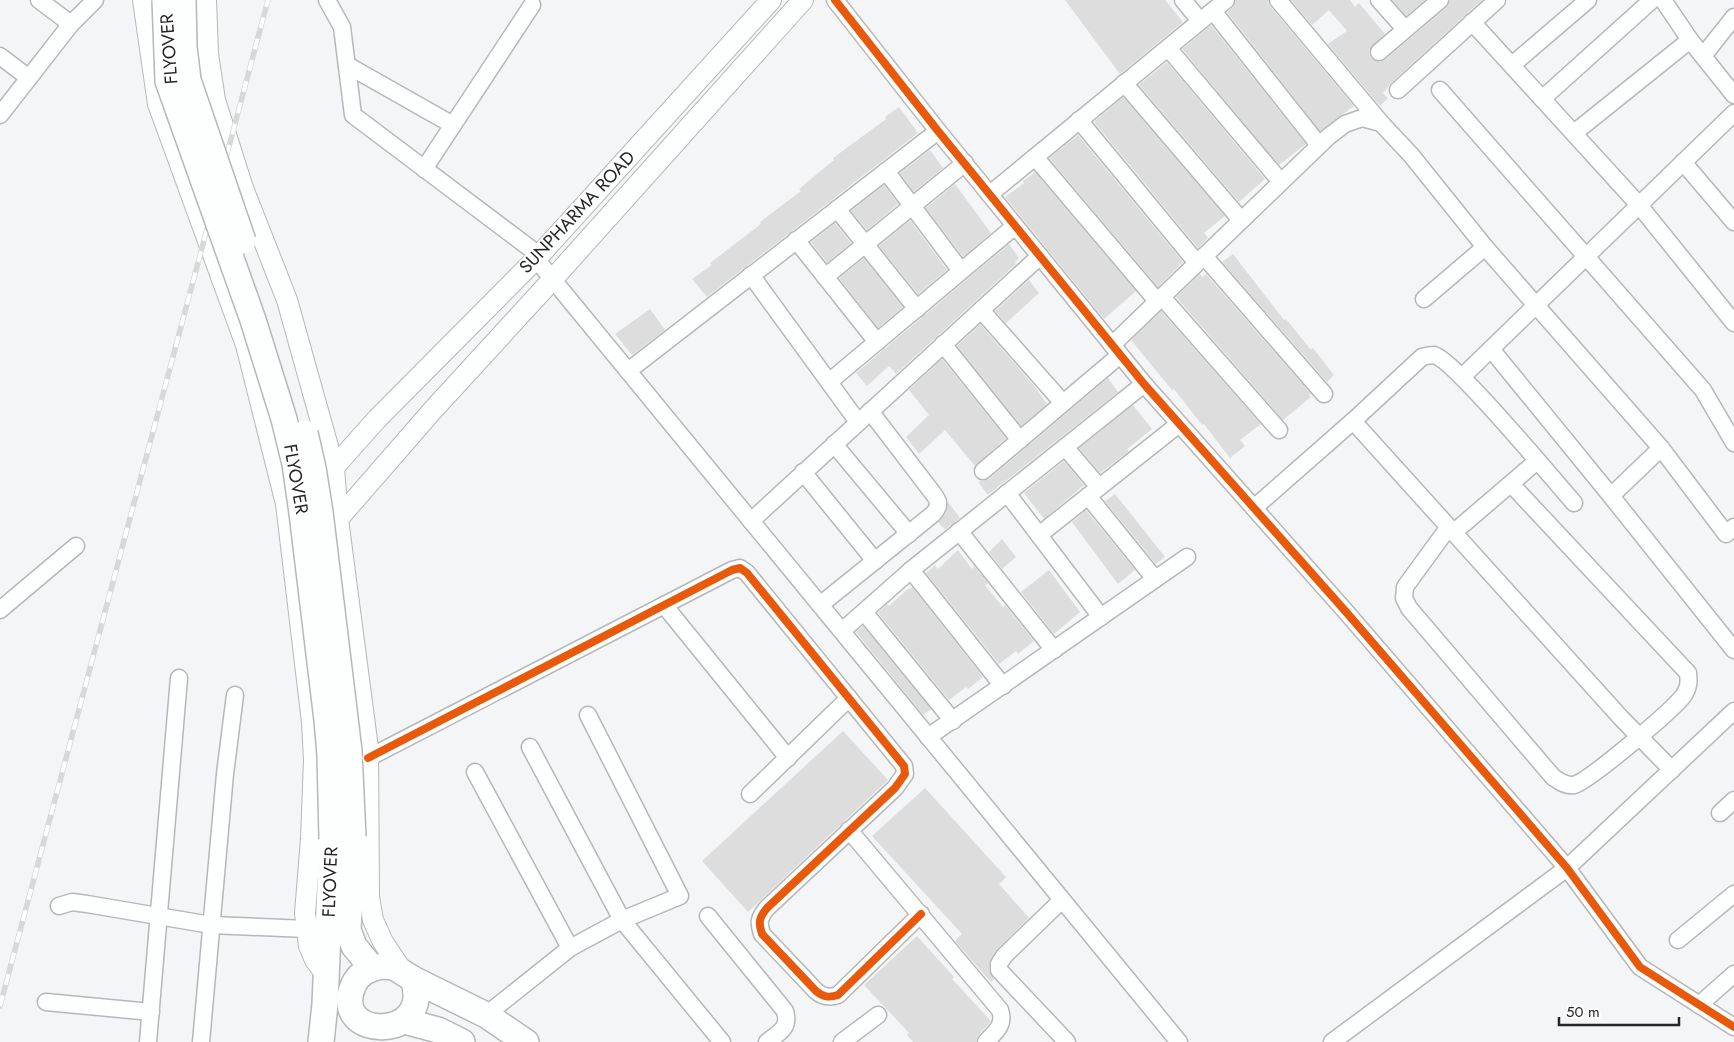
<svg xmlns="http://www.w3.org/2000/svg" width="1734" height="1042" font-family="Jost,sans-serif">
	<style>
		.building { fill: #ddddde }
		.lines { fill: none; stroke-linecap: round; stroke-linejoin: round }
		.minor-casing { stroke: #b6b7b8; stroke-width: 19 }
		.tertiary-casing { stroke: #b6b7b8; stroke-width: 22 }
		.primary-casing { stroke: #b6b7b8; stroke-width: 28 }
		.minor { stroke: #fdfefe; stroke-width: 16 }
		.tertiary { stroke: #fdfefe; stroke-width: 20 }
		.primary { stroke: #fdfefe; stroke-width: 25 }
		.rail-casing { stroke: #d7d8d8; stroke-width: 5.5 }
		.rail { stroke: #fff; stroke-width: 4; stroke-dasharray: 11; stroke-linecap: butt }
		.primary-bridge-casing { stroke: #b6b7b8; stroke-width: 28; stroke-linecap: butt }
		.primary-bridge { stroke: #fdfefe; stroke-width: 25 }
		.cycleway-casing { stroke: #fff; stroke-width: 11 }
		.cycleway { stroke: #e8590c; stroke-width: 8 }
		.labels { text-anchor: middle; stroke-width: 4; stroke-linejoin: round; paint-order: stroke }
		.street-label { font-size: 18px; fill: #252526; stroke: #fff }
	</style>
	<rect width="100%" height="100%" fill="#f4f5f6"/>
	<g class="building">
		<polygon points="1065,0 1165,0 1183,22 1120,74"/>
		<polygon points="1236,0 1268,0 1270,6 1354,106 1320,131 1227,12 1233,7"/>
		<polygon points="1291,0 1350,0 1355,7 1359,3 1385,34 1369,49 1369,54 1372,59 1380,62 1385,60 1446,8 1450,0 1482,0 1391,83 1383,93 1388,98 1380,106 1328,44 1347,31 1329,10 1312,25"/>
		<polygon points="1392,0 1425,0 1406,16"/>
		<polygon points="1211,25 1306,144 1279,165 1182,49"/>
		<polygon points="1167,62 1265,179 1239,202 1139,85"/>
		<polygon points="1123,97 1225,216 1204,233 1208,238 1198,248 1094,122"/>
		<polygon points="899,107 918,133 707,297 692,279 712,265 710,263 761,224 760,222 801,191 799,189 834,160 833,158 886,119 885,117"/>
		<polygon points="1078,135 1183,262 1158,287 1049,158"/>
		<polygon points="930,150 943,168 914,192 900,173"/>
		<polygon points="1035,172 1136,291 1104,319 1005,197 1024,183 1023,181"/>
		<polygon points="955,184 991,233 963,257 926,208"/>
		<polygon points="884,185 898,204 867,230 851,211"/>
		<polygon points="910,220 947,270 918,294 879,246"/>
		<polygon points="835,223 851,243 827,263 811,242"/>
		<polygon points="1009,244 1019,258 1015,262 1016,264 896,374 889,366 867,386 856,373"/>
		<polygon points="1233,254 1284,320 1286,319 1311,350 1313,348 1334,375 1327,382 1222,262"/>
		<polygon points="864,258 903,307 878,328 839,278"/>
		<polygon points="1200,274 1202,277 1206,274 1311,394 1309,395 1311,397 1283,420 1176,297"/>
		<polygon points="1029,280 1039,293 1006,323 995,311"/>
		<polygon points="650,309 665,330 632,355 615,334"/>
		<polygon points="1161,311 1261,424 1240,440 1245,446 1230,458 1204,424 1202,425 1174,389 1172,390 1131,340"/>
		<polygon points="980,324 1035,387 1047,404 1021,426 957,346"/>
		<polygon points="942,359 1006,438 975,466 945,430 919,454 906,437 929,415 909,390"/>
		<polygon points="1108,378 1118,392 988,495 978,482 989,479"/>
		<polygon points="1133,405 1152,429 1127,449 1129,451 1100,473 1079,448"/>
		<polygon points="1064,461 1084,485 1044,519 1024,493"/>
		<polygon points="1115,494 1165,557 1156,564 1105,501"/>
		<polygon points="948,502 960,518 945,530 938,522 946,513"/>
		<polygon points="1086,510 1135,570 1118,584 1072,522"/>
		<polygon points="1002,539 1016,557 1002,569 989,552"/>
		<polygon points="958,550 972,569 974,566 988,583 985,585 1003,607 1005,605 1034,641 1018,654 1016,651 999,664 926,573 935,565 938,569"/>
		<polygon points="1049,570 1080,612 1054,634 1021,592"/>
		<polygon points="912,587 983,677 968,689 966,687 949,700 878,613 887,604 889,606 909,588 910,589"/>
		<polygon points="863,626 931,709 923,715 856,632"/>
		<polygon points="843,731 888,780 748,912 702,861"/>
		<polygon points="925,788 1006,877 999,884 1029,918 997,949 991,959 989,970 994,979 991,982 955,941 962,934 872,836"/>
		<polygon points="917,936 954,977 952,979 991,1021 978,1036 976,1042 913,1042 907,1035 909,1033 864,985"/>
	</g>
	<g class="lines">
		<defs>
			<g id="minor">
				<polyline points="39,0 71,24"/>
				<polyline points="327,0 342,27 353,115 539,255"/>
				<polyline points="835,0 938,131 1144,384 1347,613 1567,868 1640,967 1734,1027"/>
				<polyline points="1183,0 1200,21"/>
				<polyline points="1278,0 1381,123"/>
				<polyline points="1379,0 1405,29"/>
				<polyline points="1663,0 1690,40 1734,95"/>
				<polyline points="1213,11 1319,145"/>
				<polyline points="1472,22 1639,205 1734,323"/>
				<polyline points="1168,48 1281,182"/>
				<polyline points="1379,52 1440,0"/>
				<polyline points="0,56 29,78"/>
				<polyline points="1703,56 1734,17"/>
				<polyline points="347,65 453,125"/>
				<polyline points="1512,65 1588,0"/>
				<polyline points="1124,83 1241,220"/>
				<polyline points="1398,90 1497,0"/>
				<polyline points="1440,90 1703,390 1734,443"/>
				<polyline points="1542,99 1652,0"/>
				<polyline points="0,115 71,24 95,0"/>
				<polyline points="1079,120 1197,263"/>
				<polyline points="1574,133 1690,40"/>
				<polyline points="1035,157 1157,301"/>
				<polyline points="1683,162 1734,222"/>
				<polyline points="424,169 532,5"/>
				<polyline points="886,171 961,271"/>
				<polyline points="990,194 1226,0"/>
				<polyline points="837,209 917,309"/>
				<polyline points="796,240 877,342"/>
				<polyline points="1204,256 1324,394"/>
				<polyline points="536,259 1179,1042"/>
				<polyline points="751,275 858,422"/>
				<polyline points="825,277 965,163"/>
				<polyline points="1162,297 1279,430"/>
				<polyline points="1424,299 1485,247"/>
				<polyline points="981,310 1063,403"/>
				<polyline points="943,344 1020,440"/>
				<polyline points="1112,345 1328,137 1345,124 1362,118 1381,123 1411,155 1485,247 1661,448"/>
				<polyline points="1491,349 1611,496 1734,650"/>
				<polyline points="628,371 938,131"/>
				<polyline points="1462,377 1734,113"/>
				<polyline points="829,382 1015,226"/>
				<polyline points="1353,421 1622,719 1672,770"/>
				<polyline points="834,444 909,534"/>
				<polyline points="1065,447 1099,487"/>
				<polyline points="983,471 1120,355"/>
				<polyline points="803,472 875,561"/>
				<polyline points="1007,493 1101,617"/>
				<polyline points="1088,496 1155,579"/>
				<polyline points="1611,496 1661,448 1726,534 1734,527"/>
				<path d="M1254 508 1353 421 1422 357C1426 356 1431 355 1434 355 1454 360 1554 480 1574 503"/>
				<polyline points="751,521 1040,256"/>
				<path d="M1448 528 1405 587 1404 598 1409 608 1553 777C1559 781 1565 786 1574 785 1589 781 1673 710 1684 695 1689 687 1689 682 1688 673L1511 484"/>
				<polyline points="959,531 1054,650"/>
				<polyline points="1453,533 1537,461"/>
				<polyline points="1039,535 1179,424"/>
				<polyline points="911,570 1003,686"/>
				<polyline points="664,605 788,758"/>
				<path d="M820 605 933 514C941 505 939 501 932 492L870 411"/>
				<polyline points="0,610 76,546"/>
				<polyline points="864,612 953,721"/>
				<polyline points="842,631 911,570 1144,384"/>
				<polyline points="928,737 1187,557"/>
				<polyline points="530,747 622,920 722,1042"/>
				<path d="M368 758 732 570 740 568 747 573 904 766 905 774 895 788 767 908C759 918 758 922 762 934L816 991C823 997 829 998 838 995L921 914"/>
				<polyline points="475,772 570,948"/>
				<polyline points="750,794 849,698"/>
				<polyline points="1720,813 1734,800"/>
				<path d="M849 830 1000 1010C1005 1025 996 1031 986 1042"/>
				<polyline points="1062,900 1004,956 999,964 999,970 1067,1042"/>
				<polyline points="59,906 72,902 87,904 211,925 307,929"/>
				<path d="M708 916 785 1011C790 1028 780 1032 767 1042"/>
				<polyline points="1678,940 1734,894"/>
				<polyline points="46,1002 151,1012"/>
				<polyline points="1699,1005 1734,974"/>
				<polyline points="486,1015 570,948 622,920 680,896 588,715"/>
				<polyline points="148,1042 179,678"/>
				<polyline points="201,1042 225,774 235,695"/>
				<polyline points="842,1042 878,1015"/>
				<polyline points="1332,1042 1567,868 1734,711"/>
			</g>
			<g id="tertiary">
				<polyline points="143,0 158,104 246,345 286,504 312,722 314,760 311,839 305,913 309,946 315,960 327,976"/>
				<polyline points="206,0 208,54 215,100 243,188 287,300 334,468 338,519 368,748 369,897 373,920 383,942 403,972"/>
				<polyline points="327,475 377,419 536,259 771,0"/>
				<polyline points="338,519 432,411 552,280 803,0"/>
			</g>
			<g id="primary">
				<polyline points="353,837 348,930 354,946 372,968"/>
				<path d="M383 966 394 967 413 979C435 1042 330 1041 353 986 358 973 370 968 383 966Z"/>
				<polyline points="413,979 486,1015 526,1042"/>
				<polyline points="408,1022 438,1030 462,1042"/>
				<polyline points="321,1042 325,1004 332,839"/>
			</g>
		</defs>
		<use href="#minor" class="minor-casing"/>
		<use href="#tertiary" class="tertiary-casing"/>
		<use href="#primary" class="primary-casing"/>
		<use href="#minor" class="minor"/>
		<use href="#tertiary" class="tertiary"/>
		<use href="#primary" class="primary"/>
		<defs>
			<polyline id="rail" points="0,1006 268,0"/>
		</defs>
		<use href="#rail" class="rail-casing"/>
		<use href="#rail" class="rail"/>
		<defs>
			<g id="primary-bridge">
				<polyline points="165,0 168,81 253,320 284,419 295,464 302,513 327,720 330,755 332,839"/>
				<polyline points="183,0 184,47 188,80 243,241"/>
				<polyline points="305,433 313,468 320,512 349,751 353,837"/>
			</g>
		</defs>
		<use href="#primary-bridge" class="primary-bridge-casing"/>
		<use href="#primary-bridge" class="primary-bridge"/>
		<defs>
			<g id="cycleway">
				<polyline points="835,0 938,131 1144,384 1347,613 1567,868 1640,967 1734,1027"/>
				<path d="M368 758 732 570 740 568 747 573 904 766 905 774 895 788 767 908C759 918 758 922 762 934L816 991C823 997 829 998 838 995L921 914"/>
			</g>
		</defs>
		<use href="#cycleway" class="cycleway-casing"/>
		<use href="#cycleway" class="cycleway"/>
	</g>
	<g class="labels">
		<g class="street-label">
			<text transform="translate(169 49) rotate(-94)" y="6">FLYOVER</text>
			<text transform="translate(577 212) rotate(-47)" y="6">SUNPHARMA ROAD</text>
			<text transform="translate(296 479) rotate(80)" y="6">FLYOVER</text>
			<text transform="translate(330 882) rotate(-88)" y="6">FLYOVER</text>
		</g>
	</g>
	<path d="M1559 1017v8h120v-8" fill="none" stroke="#252526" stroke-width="2.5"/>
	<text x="1566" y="1017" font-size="15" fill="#252526" stroke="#ffffff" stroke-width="4" paint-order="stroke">50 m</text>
</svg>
